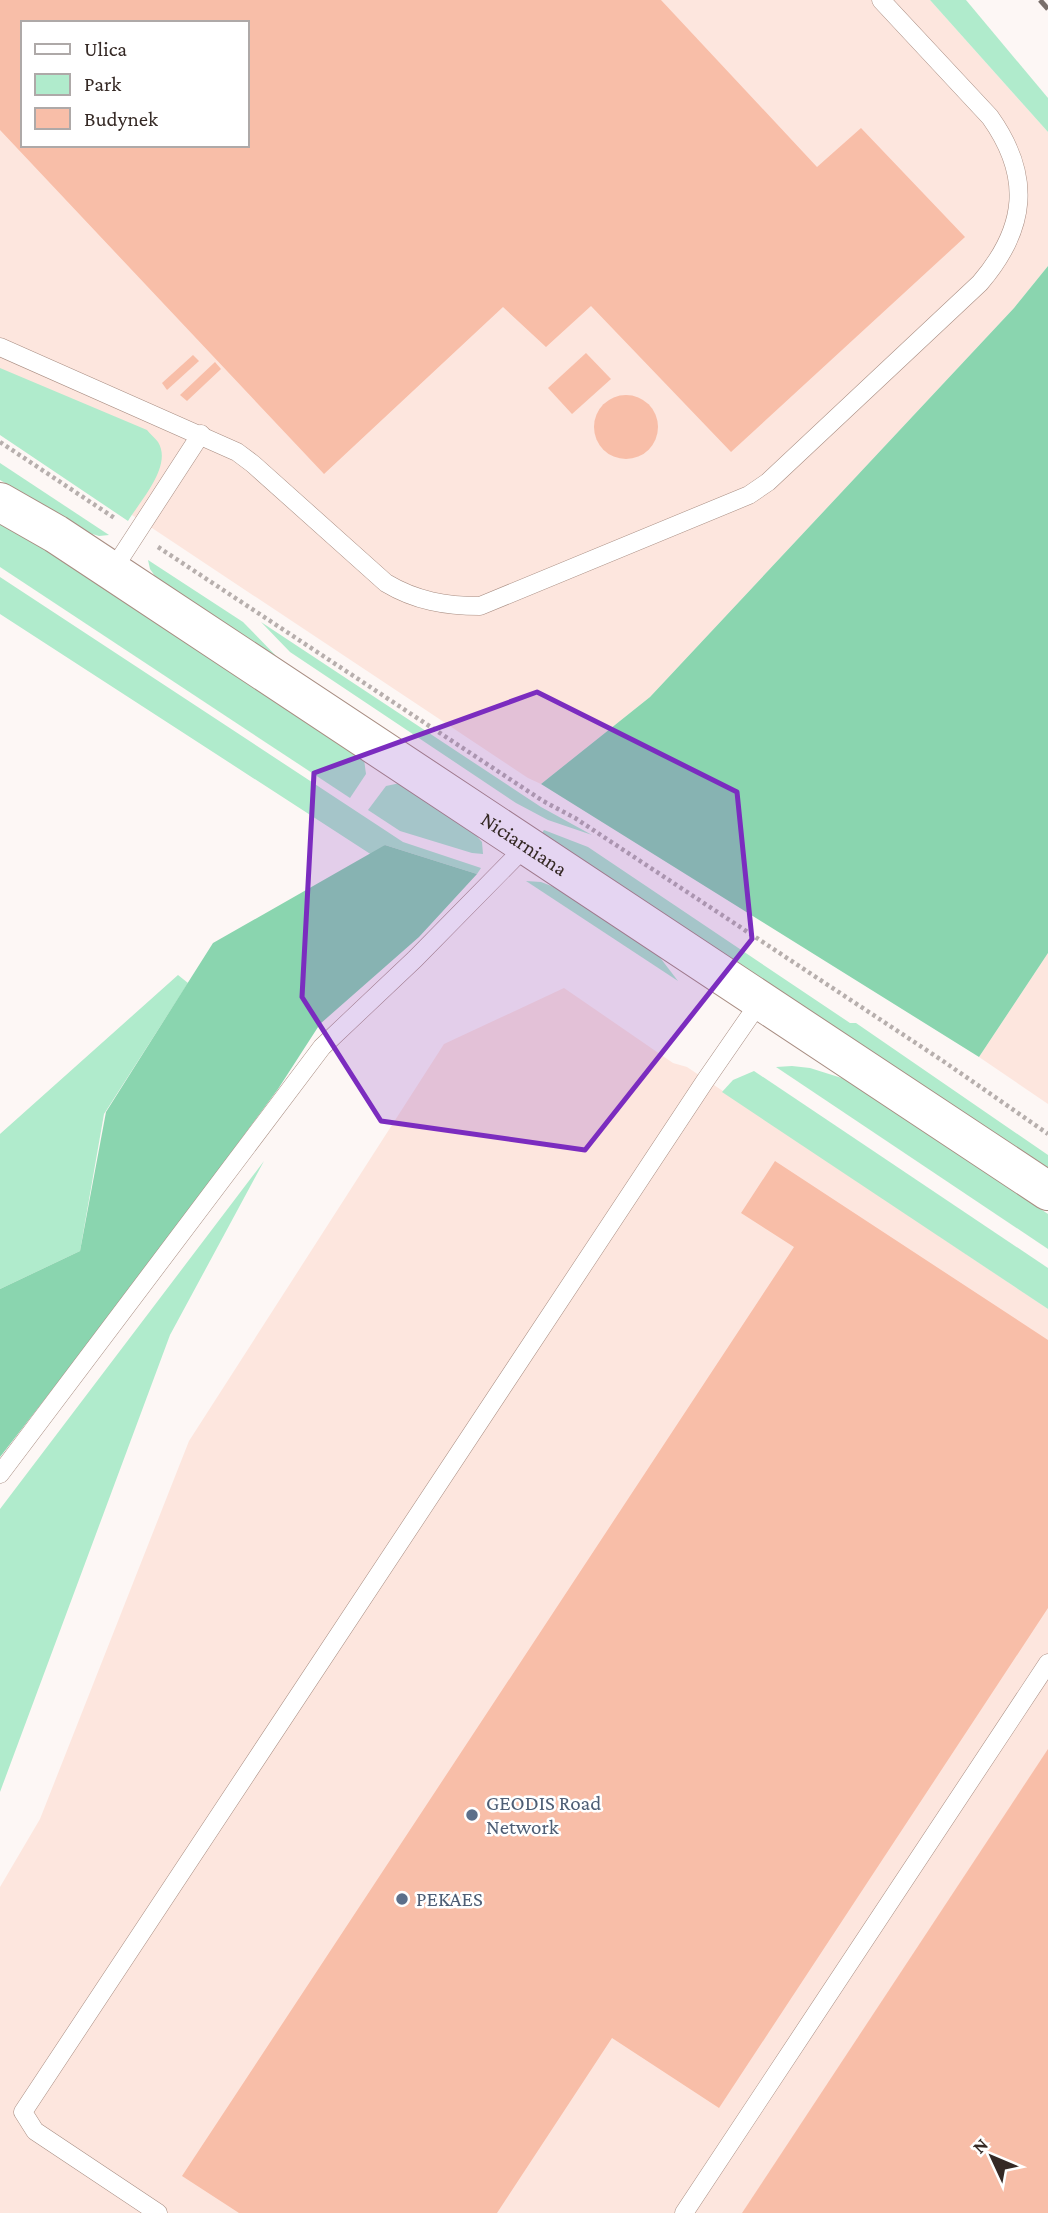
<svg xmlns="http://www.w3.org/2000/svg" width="1048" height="2213" font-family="'Crimson Pro',serif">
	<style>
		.built { fill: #fde6de; fill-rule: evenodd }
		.green { fill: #b0ebcc }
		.forest { fill: #8ad5af }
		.building { fill: #f8bea8; fill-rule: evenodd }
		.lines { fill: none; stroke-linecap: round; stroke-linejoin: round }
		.lane-casing { stroke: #a88d82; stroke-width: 19 }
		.secondary-casing { stroke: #a88d82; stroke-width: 40 }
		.path { stroke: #b7afad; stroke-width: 4.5; stroke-dasharray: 3.5 3.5; stroke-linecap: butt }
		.lane { stroke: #fff; stroke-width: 18 }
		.secondary { stroke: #fff; stroke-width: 38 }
		.rail { stroke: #796f6b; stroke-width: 5; stroke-dasharray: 12 12; stroke-linecap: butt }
		.marked { fill: #7b2cbf; fill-opacity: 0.2; stroke: #7b2cbf; stroke-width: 5; stroke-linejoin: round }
		.service-dot { fill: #5c6f8a; stroke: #fff; stroke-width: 2.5 }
		.labels { text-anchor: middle; stroke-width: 5; stroke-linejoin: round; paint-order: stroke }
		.street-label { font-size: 21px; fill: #352925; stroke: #fff }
		.service-label { font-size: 21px; fill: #4e5e75; stroke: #fff; text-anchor: start }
	</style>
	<rect width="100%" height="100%" fill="#fdf7f5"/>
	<g class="built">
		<path d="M0 0H930L1048 132V266L1014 308 650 697 541 784 528 778 143 522 0 432ZM23 23H247V145H23Z"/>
		<polygon points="1048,953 1048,1104 979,1057"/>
		<polygon points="564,988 673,1063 687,1067 1048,1309 1048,2213 0,2213 0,1887 40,1819 189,1441 444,1044"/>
	</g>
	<g class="green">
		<polygon points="930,0 966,0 1048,98 1048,132"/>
		<path d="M0 368 147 430C150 434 155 438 158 442 173 466 140 501 128 521L0 435Z"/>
		<polygon points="0,463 109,535 99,536 89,533 0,480"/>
		<polygon points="0,524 47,550 364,759 366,774 350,798 0,567"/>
		<polygon points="148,560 243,622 280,660 157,579 150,569"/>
		<polygon points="0,577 403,842 481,868 477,874 385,845 375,857 0,614"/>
		<polygon points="261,622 541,807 592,835 548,820 516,803 290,652"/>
		<polygon points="400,783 473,832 482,842 483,854 472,853 400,831 368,810 386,786"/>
		<polygon points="544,830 588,847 850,1023 856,1023 1048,1155 1048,1170 542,833"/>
		<polygon points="526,881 541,882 554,887 655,951 678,981"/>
		<polygon points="178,975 188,983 104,1114 80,1251 0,1289 0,1134"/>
		<polygon points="792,1066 810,1068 848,1080 1048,1214 1048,1249 776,1067"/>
		<polygon points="754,1071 1048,1268 1048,1309 722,1092 733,1080"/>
		<polygon points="264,1161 170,1335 0,1792 0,1509"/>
	</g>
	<g class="forest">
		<polygon points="1048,266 1048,953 979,1057 541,784 650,697 1014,308"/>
		<polygon points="385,845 477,874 419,937 320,1024 278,1089 141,1275 0,1457 0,1289 80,1251 106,1112 213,943"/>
	</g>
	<g class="building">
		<path d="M0 0H661L817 167 861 128 965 237 731 452 591 306 546 347 503 307 324 474 0 130ZM23 23H247V145H23Z"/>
		<polygon points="586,353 611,379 572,414 548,388"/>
		<polygon points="193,355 199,361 167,390 162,383"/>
		<polygon points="215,362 221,369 187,401 180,395"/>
		<circle cx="626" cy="427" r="32"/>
		<polygon points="775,1161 1048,1340 1048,1608 719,2108 612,2038 497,2213 239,2213 182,2176 794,1247 741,1213"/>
		<polygon points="1048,1749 1048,2213 742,2213"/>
	</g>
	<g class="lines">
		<defs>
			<g id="lane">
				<path d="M0 347 237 452 253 464 386 583C416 601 446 606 480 606L749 495 768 482 980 283C1027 228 1032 176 990 117L881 0"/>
				<polyline points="112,571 201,434"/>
				<polyline points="0,1474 322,1047 415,959 527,845"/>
				<polyline points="158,2213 35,2131 23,2112 705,1081 761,1000"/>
				<polyline points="684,2213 1048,1663"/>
			</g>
			<g id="secondary">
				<path id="s1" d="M0 502 56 534 112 571 1048 1191"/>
			</g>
		</defs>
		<use href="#lane" class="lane-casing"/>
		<use href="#secondary" class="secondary-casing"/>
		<g class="path">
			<polyline points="0,442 116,519"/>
			<polyline points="158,547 543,801 575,818 943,1061 1048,1134"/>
		</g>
		<use href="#lane" class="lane"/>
		<use href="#secondary" class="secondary"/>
		<polyline class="rail" points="1040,0 1048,9"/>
	</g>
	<path class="marked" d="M537 692 737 792 752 939 585 1150 381 1121 302 997 314 773Z"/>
	<g class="service-dot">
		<circle cx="472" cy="1815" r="7"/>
		<circle cx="402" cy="1899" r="7"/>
	</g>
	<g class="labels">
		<g class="street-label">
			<text dy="7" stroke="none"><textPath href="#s1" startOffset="626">Niciarniana</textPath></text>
		</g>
		<g class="service-label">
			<text x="486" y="1810">GEODIS Road<tspan x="486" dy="24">Network</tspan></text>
			<text x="416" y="1906">PEKAES</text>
		</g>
	</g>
	<rect x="21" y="21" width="228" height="126" fill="#ffffff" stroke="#aea9a8" stroke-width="2"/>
	<rect x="35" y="44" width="35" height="10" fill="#ffffff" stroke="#aea9a8" stroke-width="2"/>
	<text x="84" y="56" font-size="21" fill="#352925">Ulica</text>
	<rect x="35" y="74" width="35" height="21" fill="#b0ebcc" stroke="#aea9a8" stroke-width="2"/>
	<text x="84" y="91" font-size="21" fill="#352925">Park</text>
	<rect x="35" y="108" width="35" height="21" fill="#f8bea8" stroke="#aea9a8" stroke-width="2"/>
	<text x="84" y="126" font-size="21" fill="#352925">Budynek</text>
	<g transform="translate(992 2157) rotate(314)" stroke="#ffffff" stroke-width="5" paint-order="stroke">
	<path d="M0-5L12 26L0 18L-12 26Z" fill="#352925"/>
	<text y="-10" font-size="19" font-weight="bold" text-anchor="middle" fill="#352925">N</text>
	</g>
</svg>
